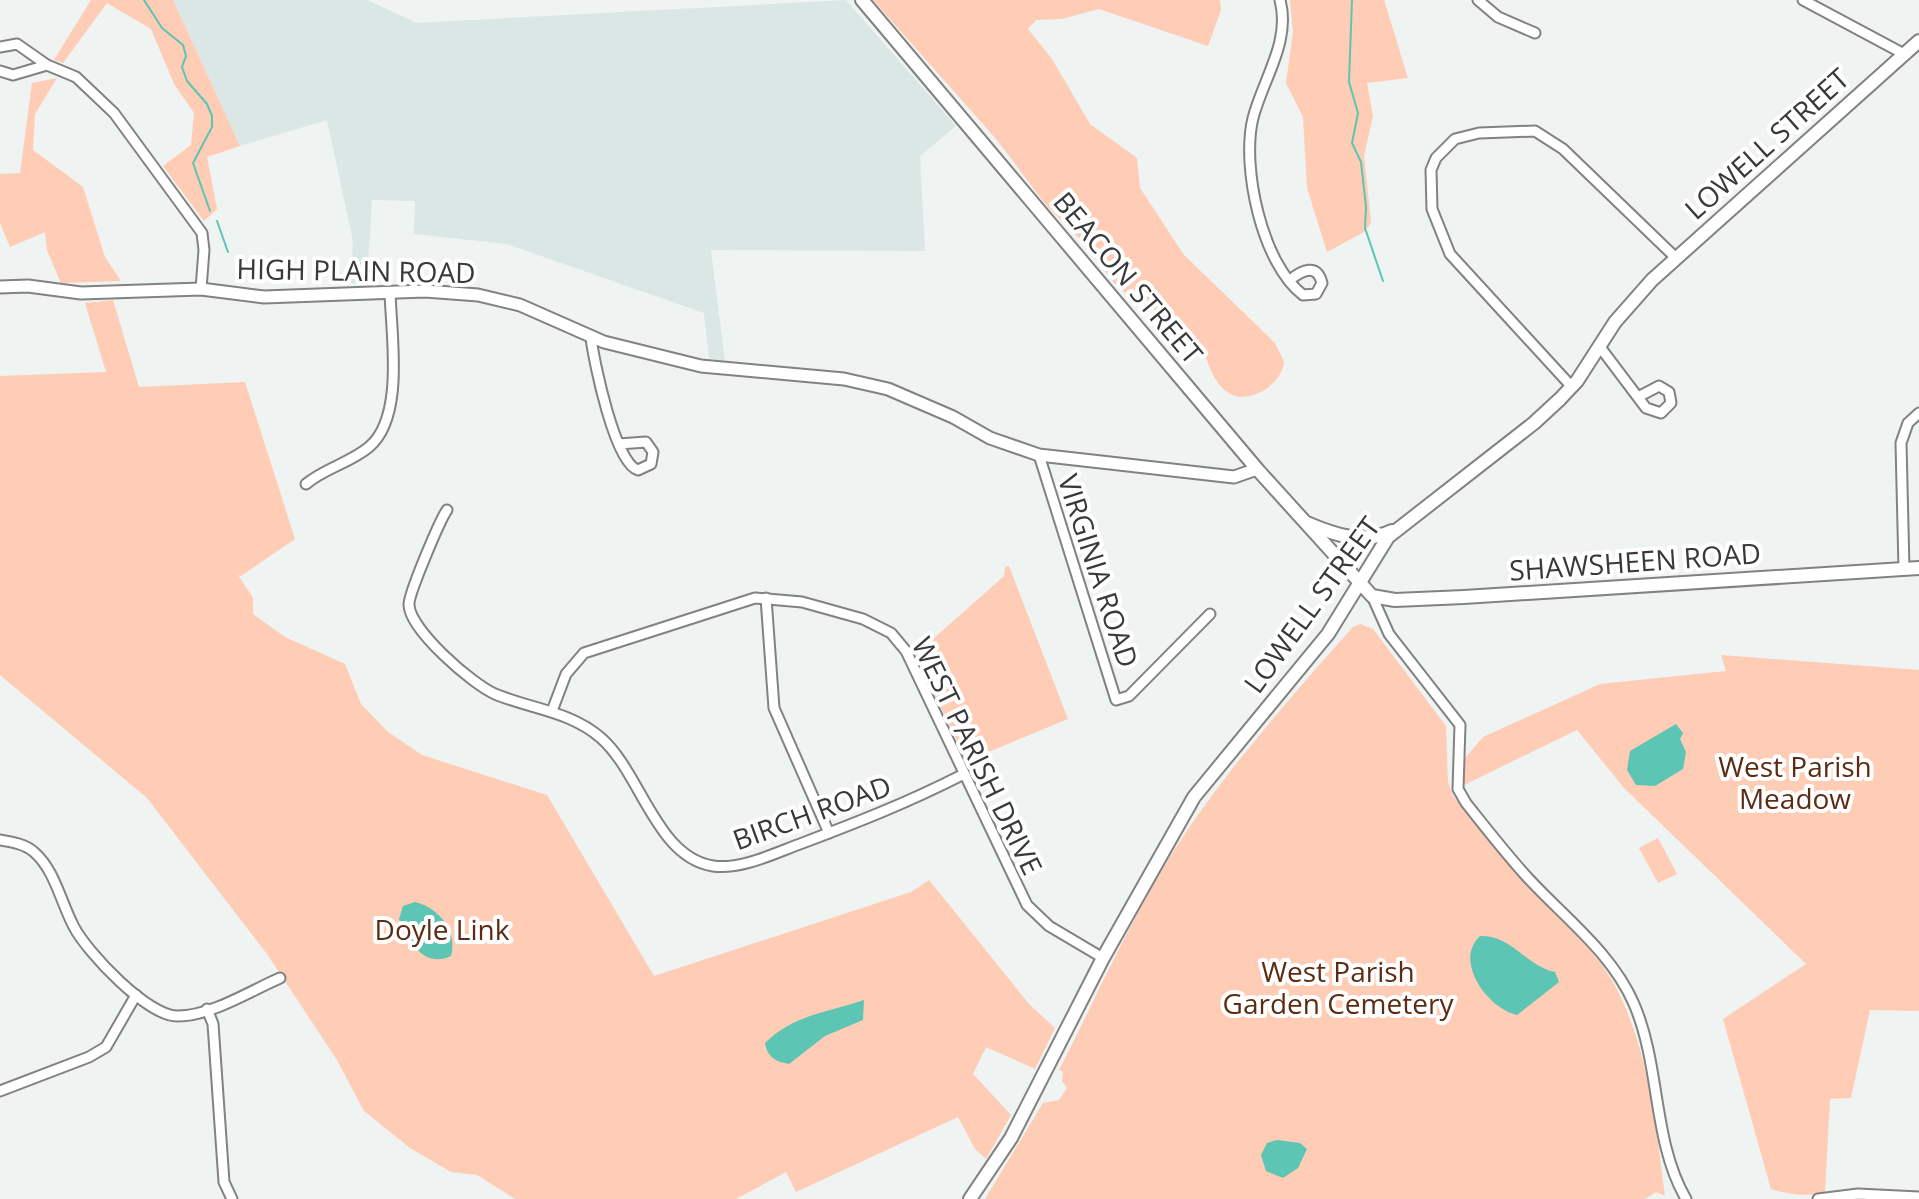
<svg xmlns="http://www.w3.org/2000/svg" width="1919" height="1199" font-family="'Open Sans',sans-serif">
	<style>
		.built { fill: #dae7e4 }
		.green { fill: #ffccb5 }
		.water { fill: #5dc5b4 }
		.lines { fill: none; stroke-linecap: round; stroke-linejoin: round }
		.stream { stroke: #5dc5b4; stroke-width: 2 }
		.minor-casing { stroke: #808382; stroke-width: 13 }
		.tertiary-casing { stroke: #808382; stroke-width: 15 }
		.secondary-casing { stroke: #808382; stroke-width: 16 }
		.minor { stroke: #fff; stroke-width: 9 }
		.tertiary { stroke: #fff; stroke-width: 11 }
		.secondary { stroke: #fff; stroke-width: 12 }
		.labels { text-anchor: middle; stroke-width: 8; stroke-linejoin: round; paint-order: stroke }
		.street-label { font-size: 28px; fill: #383a39; stroke: #fff }
		.park-label { font-size: 28px; fill: #5b2c13; stroke: #fff }
	</style>
	<rect width="100%" height="100%" fill="#eff3f2"/>
	<polygon class="built" points="173,0 367,0 417,23 846,0 956,126 920,156 925,251 711,250 725,361 709,358 704,313 507,244 414,234 415,201 372,200 367,283 351,283 353,241 327,120 240,146"/>
	<g class="green">
		<polygon points="91,0 173,0 240,146 207,157 217,209 204,221 163,166 191,145 194,113 174,84 151,29 107,3 63,63 54,60"/>
		<path d="M873 0H1220L1221 10 1208 46 1099 9 1062 19 1036 20 1028 29 1052 59 1090 124 1137 158 1140 188 1184 255 1275 343 1284 362C1282 385 1247 407 1227 392 1213 382 1208 363 1203 348L1187 340 1165 316 1130 297 1115 284 1082 241 1046 205 997 140Z"/>
		<polygon points="1290,0 1384,0 1408,78 1367,83 1373,116 1364,155 1371,223 1364,232 1327,252 1307,188 1303,117 1286,83 1293,32"/>
		<polygon points="57,78 35,114 33,150 83,187 105,257 121,281 61,283 47,250 45,232 10,247 0,223 0,174 20,173 32,83"/>
		<polygon points="113,300 139,387 245,382 295,539 241,576 238,575 253,598 253,614 285,637 345,664 361,704 388,732 422,755 547,795 654,976 911,892 929,880 1029,1004 1055,1028 1035,1069 986,1047 973,1074 1011,1115 986,1159 975,1149 958,1117 796,1192 786,1172 736,1199 515,1199 477,1175 451,1172 410,1148 364,1111 337,1060 267,954 147,798 0,675 0,376 106,372 85,303"/>
		<polygon points="1009,566 1068,719 967,761 915,655 1004,576 1005,567"/>
		<path d="M1360 624 1373 629 1446 726 1448 782 1453 796C1477 826 1501 858 1528 886 1558 917 1591 945 1613 982 1648 1045 1656 1126 1665 1196L1656 1192 1645 1199H985L1043 1103 1059 1100 1067 1088 1062 1081 1063 1072 1059 1070C1100 990 1137 904 1188 829 1237 758 1295 692 1353 627Z"/>
		<path d="M1721 655 1919 670V1011L1870 1010 1851 1098 1830 1099 1825 1192C1805 1197 1790 1195 1771 1189L1723 1019 1806 964 1624 788 1577 730 1464 785 1462 771 1466 757 1483 737 1600 684 1726 671Z"/>
		<polygon points="1658,838 1677,874 1658,883 1639,848"/>
	</g>
	<g class="water">
		<polygon points="1676,724 1683,733 1680,739 1686,752 1683,769 1655,786 1636,785 1627,770 1630,751"/>
		<path d="M415 902C438 907 458 931 451 956 423 969 409 941 399 919L403 906Z"/>
		<path d="M1480 936C1512 935 1526 966 1555 972L1559 982 1517 1015C1488 1009 1453 961 1480 936Z"/>
		<path d="M864 1000 863 1020 825 1036 789 1064C776 1062 767 1057 765 1043 795 1014 826 1013 864 1000Z"/>
		<polygon points="1277,1140 1300,1143 1307,1149 1298,1168 1283,1178 1266,1171 1261,1155 1267,1143"/>
	</g>
	<g class="lines">
		<g class="stream">
			<polyline points="144,0 162,28 183,45 186,56 182,67 187,81 207,104 212,116 212,127 193,163 210,211"/>
			<polyline points="1352,0 1349,82 1358,113 1352,143 1361,162 1366,207 1365,228 1383,281"/>
			<polyline points="217,221 228,252"/>
		</g>
		<defs>
			<g id="minor">
				<path d="M1280 0C1291 42 1263 79 1253 118 1241 167 1262 264 1303 295L1316 294 1322 283C1317 263 1302 270 1290 280"/>
				<polyline points="1478,0 1498,17 1535,33"/>
				<polyline points="1803,0 1904,54"/>
				<polyline points="0,47 17,44 47,65 76,77 114,113 202,233 204,250 201,289"/>
				<polyline points="0,71 13,75 47,65"/>
				<path d="M591 338C594 362 615 464 638 470L651 464 653 452 646 442 619 444"/>
				<polyline points="1600,347 1646,408 1661,413 1671,403 1669,392 1659,386 1638,397"/>
				<polyline points="1572,387 1450,254 1432,209 1431,170 1436,158 1455,139 1479,133 1535,131 1563,149 1676,258"/>
				<polyline points="1039,455 1116,700 1129,696 1210,614"/>
				<path d="M306 484C325 468 350 463 369 447 405 417 391 334 390 292"/>
				<path d="M447 510C440 520 408 595 409 605 410 630 472 684 495 694 531 709 570 711 601 738 641 773 656 857 713 866 741 870 775 853 800 844 858 822 907 803 962 775"/>
				<polyline points="1904,569 1901,443 1908,423 1919,413"/>
				<path d="M1372 596 1389 634 1460 725 1458 789 1466 803C1486 828 1506 854 1528 878 1565 918 1612 953 1634 1004 1661 1067 1652 1140 1686 1199"/>
				<polyline points="766,598 774,708 829,833"/>
				<polyline points="552,711 566,674 584,653 755,598 802,602 863,619 891,633 906,651 1027,905 1049,926 1103,958"/>
				<path d="M0 840C12 842 25 844 34 852 55 870 61 903 74 927 87 952 148 1017 178 1016 211 1016 250 991 280 978"/>
				<polyline points="207,1009 213,1024 224,1182 232,1199"/>
				<polyline points="0,1091 89,1057 106,1047 136,995"/>
				<polyline points="1818,1199 1858,1194 1919,1197"/>
			</g>
			<polyline id="tertiary" points="0,287 28,286 81,293 201,289 264,297 425,291 478,295 520,305 604,342 701,366 844,379 888,389 953,417 990,438 1039,455 1234,477 1257,469"/>
			<g id="secondary">
				<polyline points="862,0 1257,469 1372,596 1395,600 1464,597 1919,568"/>
				<path d="M1307 523C1335 535 1363 545 1392 531"/>
				<polyline points="970,1199 1011,1138 1103,958 1194,797 1328,634 1388,537 1534,423 1560,399 1577,381 1615,322 1652,280 1919,41"/>
			</g>
		</defs>
		<use href="#minor" class="minor-casing"/>
		<use href="#tertiary" class="tertiary-casing"/>
		<use href="#secondary" class="secondary-casing"/>
		<use href="#minor" class="minor"/>
		<use href="#tertiary" class="tertiary"/>
		<use href="#secondary" class="secondary"/>
	</g>
	<g class="labels">
		<g class="street-label">
			<text transform="translate(1767 144) rotate(-42)" y="10">LOWELL STREET</text>
			<text transform="translate(356 271) rotate(1)" y="10">HIGH PLAIN ROAD</text>
			<text transform="translate(1128 278) rotate(50)" y="10">BEACON STREET</text>
			<text transform="translate(1635 562) rotate(-4)" y="10">SHAWSHEEN ROAD</text>
			<text transform="translate(1098 571) rotate(72)" y="10">VIRGINIA ROAD</text>
			<text transform="translate(1312 605) rotate(-54)" y="10">LOWELL STREET</text>
			<text transform="translate(977 756) rotate(64)" y="10">WEST PARISH DRIVE</text>
			<text transform="translate(812 813) rotate(-20)" y="10">BIRCH ROAD</text>
		</g>
		<g class="park-label">
			<text x="1795" y="777">West Parish<tspan x="1795" dy="32">Meadow</tspan></text>
			<text x="442" y="940">Doyle Link</text>
			<text x="1338" y="982">West Parish<tspan x="1338" dy="32">Garden Cemetery</tspan></text>
		</g>
	</g>
</svg>
